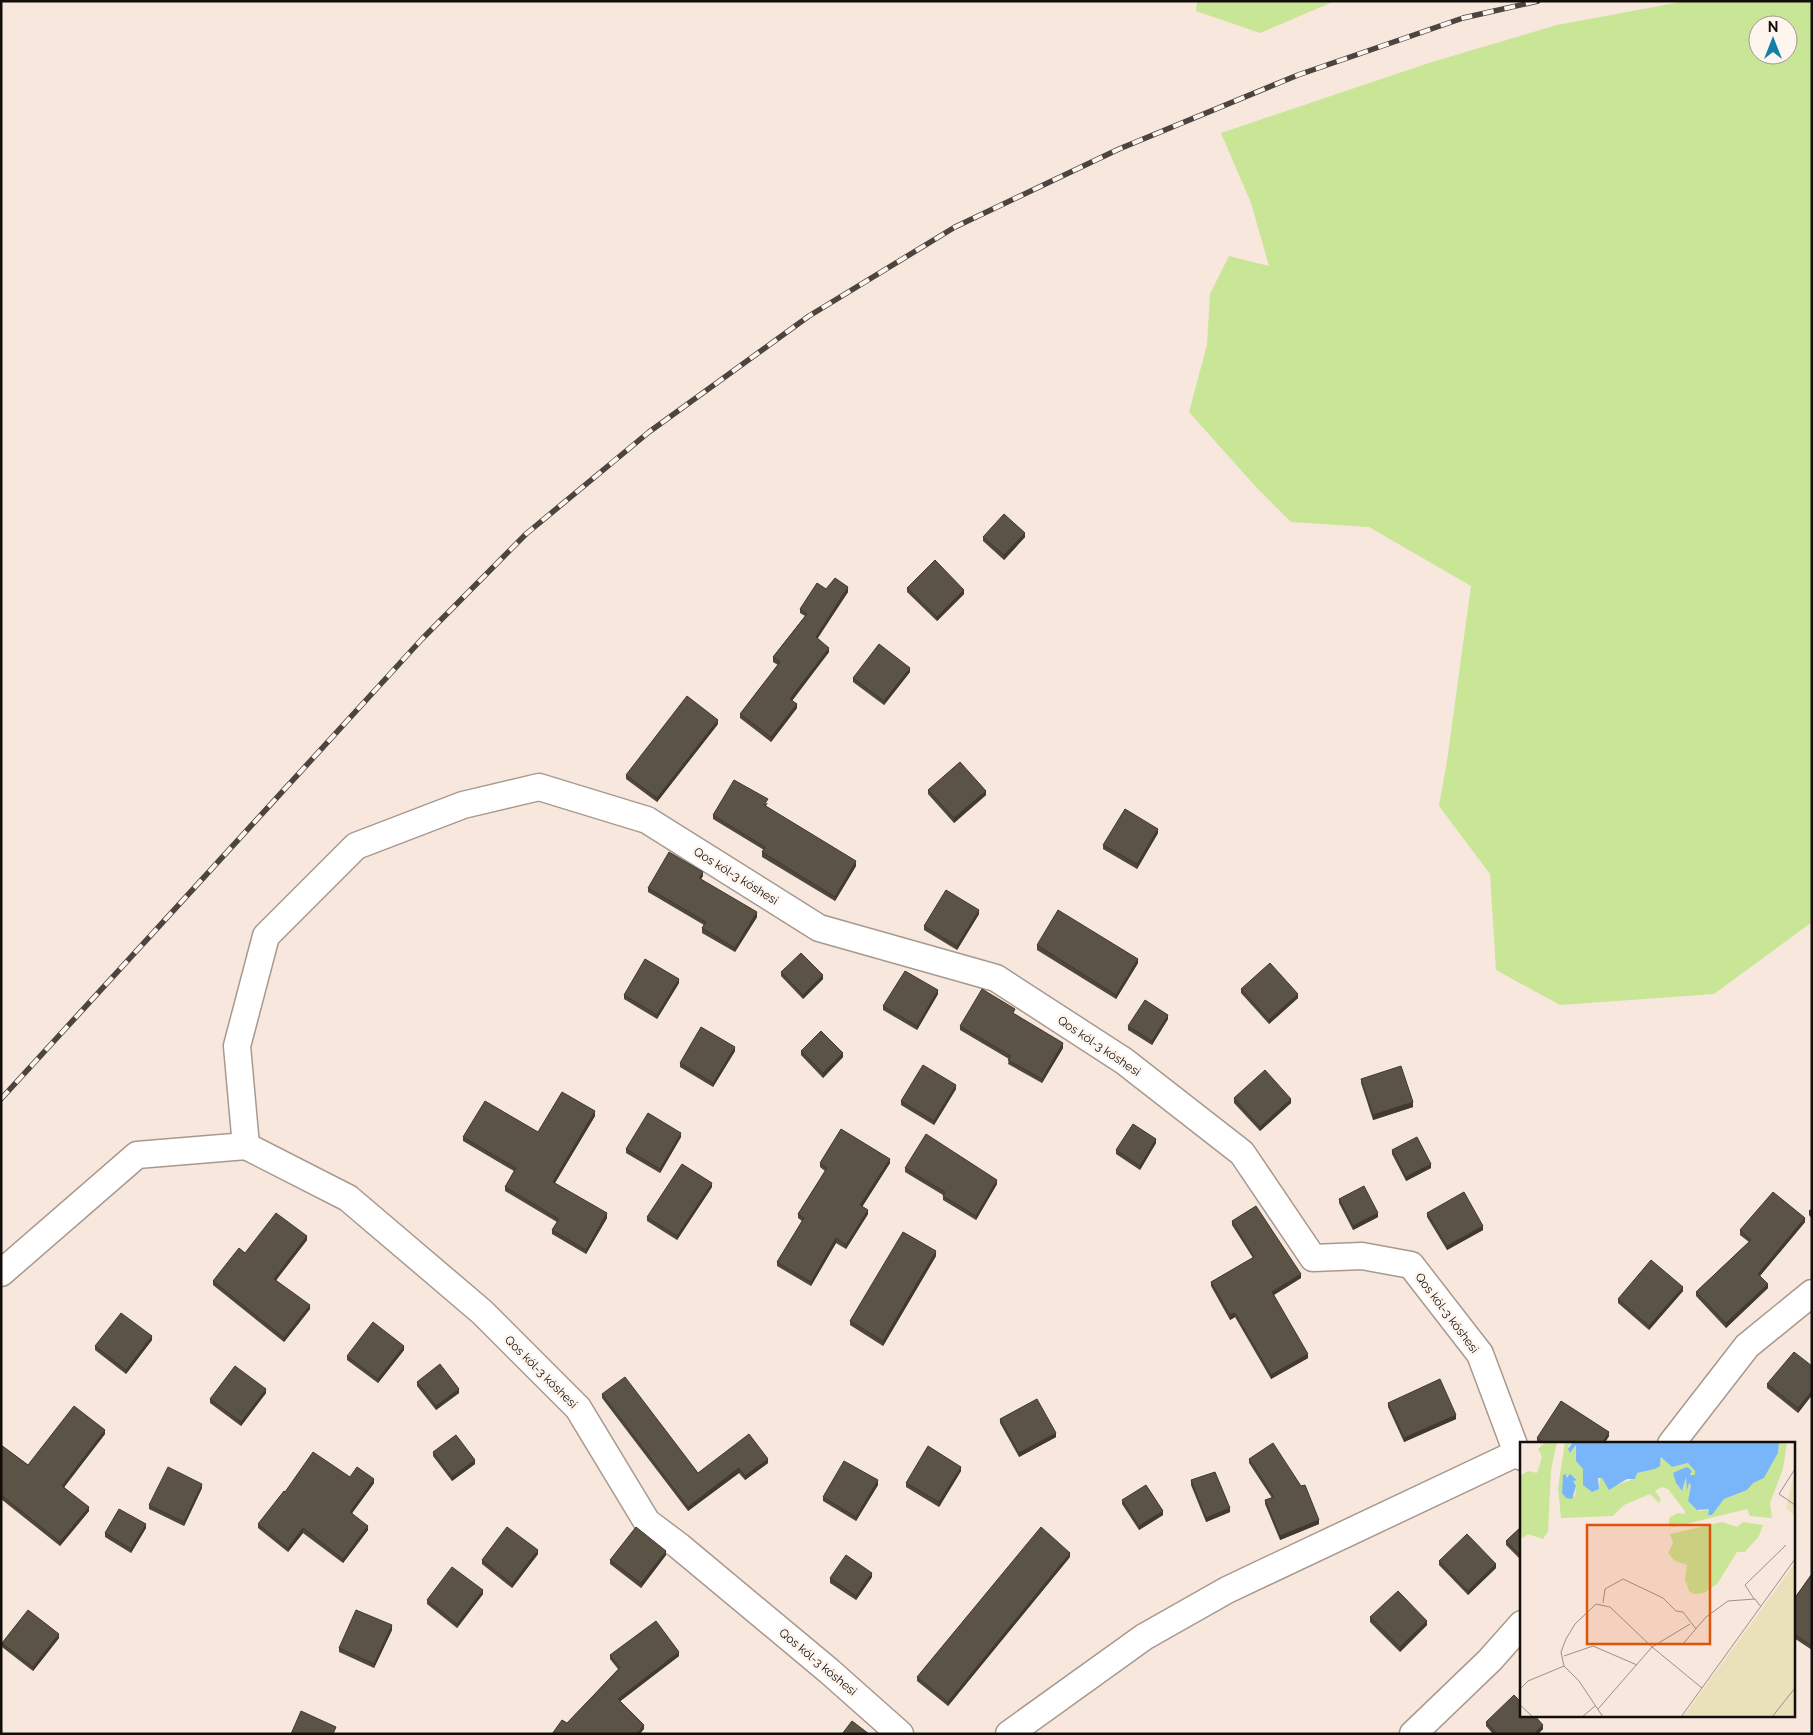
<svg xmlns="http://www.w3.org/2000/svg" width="1813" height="1735" font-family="Raleway,sans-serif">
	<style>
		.green { fill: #c8e695; fill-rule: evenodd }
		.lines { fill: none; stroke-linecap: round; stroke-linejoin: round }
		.minor-casing { stroke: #a8998f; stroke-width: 29 }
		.minor { stroke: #fff; stroke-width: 26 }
		.rail-casing { stroke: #4c443f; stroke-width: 5.5 }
		.rail { stroke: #fff5ef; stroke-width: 4; stroke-dasharray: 11; stroke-linecap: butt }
		.wall { fill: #4e473c }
		.shaded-wall { fill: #403a31 }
		.building { fill: #5b5346; stroke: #403a31 }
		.labels { text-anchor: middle; stroke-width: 5; stroke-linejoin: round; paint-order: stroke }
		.street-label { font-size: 12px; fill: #130e0a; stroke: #fff5ef }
		.inset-road { fill: none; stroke: #9c9088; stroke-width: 1 }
		.view { fill: #dd550c; fill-opacity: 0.15; stroke: #dd550c; stroke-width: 2.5 }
		.inset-edge { fill: none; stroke: #130e0a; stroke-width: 2.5 }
	</style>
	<rect width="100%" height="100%" fill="#f7e7dc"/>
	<g class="green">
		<polygon points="1197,1 1335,1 1260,33 1196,11"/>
		<path d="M1686 1H1812V922L1714 994 1560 1005 1496 970 1490 874 1439 806 1447 761 1471 586 1369 527 1291 522 1256 487 1189 412 1207 345 1210 294 1229 256 1269 266 1251 203 1221 133 1432 62 1557 25ZM1758 25H1788V55H1758Z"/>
	</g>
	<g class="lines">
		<defs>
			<g id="minor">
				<polyline points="246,1146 237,1046 266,936 356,846 463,805 539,787 647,820 819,928 996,978 1124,1061 1242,1153 1313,1258 1362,1256 1411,1265 1480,1354 1517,1453 1522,1457"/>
				<polyline points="1,1273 137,1155 246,1146 348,1198 482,1312 578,1408 647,1522 679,1546 829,1671 900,1734"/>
				<polyline points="1671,1444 1747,1346 1812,1293"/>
				<polyline points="1009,1734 1144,1637 1227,1590 1517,1453"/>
				<polyline points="1413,1734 1490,1660 1522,1624"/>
			</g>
		</defs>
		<use href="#minor" class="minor-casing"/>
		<use href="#minor" class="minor"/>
		<defs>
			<polyline id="rail" points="1,1099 422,639 526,534 649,432 809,316 955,227 1119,149 1298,75 1463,18 1538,1"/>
		</defs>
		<use href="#rail" class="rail-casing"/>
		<use href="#rail" class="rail"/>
	</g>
	<g class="wall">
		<polygon points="983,537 1025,537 1004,560 983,541"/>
		<polygon points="907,588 964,594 937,621 907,592"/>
		<polygon points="826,589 848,592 817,638 829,652 792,701 797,708 771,742 740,718 740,714 778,665 773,662 773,657 805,616 800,613 800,609"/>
		<polygon points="910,672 884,705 853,682 853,678"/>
		<polygon points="718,724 657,802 626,779 626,775"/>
		<polygon points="928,790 986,795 954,823 928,794"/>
		<polygon points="768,803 766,806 856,866 835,901 762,857 762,852 764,850 713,819 713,815"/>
		<polygon points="1158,833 1137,869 1103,849 1103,845"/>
		<polygon points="703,876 701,879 757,917 735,952 702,933 702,928 704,925 648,892 648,888"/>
		<polygon points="979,914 957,950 924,930 924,926"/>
		<polygon points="1037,945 1138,963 1116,999 1037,950"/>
		<polygon points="781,972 823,979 803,999 781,976"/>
		<polygon points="679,983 657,1019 624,999 624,995"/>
		<polygon points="1241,989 1298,998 1269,1024 1241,993"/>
		<polygon points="938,994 917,1030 883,1010 883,1006"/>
		<polygon points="1014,1014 1063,1048 1042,1083 1008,1064 1009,1059 960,1030 960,1026"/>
		<polygon points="1168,1019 1152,1045 1128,1030 1128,1026"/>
		<polygon points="735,1051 713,1087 680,1067 680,1063"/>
		<polygon points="801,1051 843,1057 823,1078 801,1055"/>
		<polygon points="1361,1079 1413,1107 1373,1120 1361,1083"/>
		<polygon points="956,1089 934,1125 901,1105 901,1101"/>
		<polygon points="1234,1098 1291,1103 1260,1131 1234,1103"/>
		<polygon points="595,1116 555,1183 607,1218 586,1254 552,1234 552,1230 557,1222 505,1191 505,1187 514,1171 463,1141 463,1137 538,1132"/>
		<polygon points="681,1137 660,1173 626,1153 626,1149"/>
		<polygon points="1156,1143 1140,1170 1116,1154 1116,1150"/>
		<polygon points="1392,1150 1431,1168 1406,1181 1392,1154"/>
		<polygon points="820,1163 890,1163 862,1207 868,1214 846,1249 836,1243 811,1286 777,1266 777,1262 802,1221 798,1218 798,1214 825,1171 820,1167"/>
		<polygon points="905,1168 997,1184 976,1220 943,1200 943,1195 905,1172"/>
		<polygon points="712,1187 677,1240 647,1221 647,1217"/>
		<polygon points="1339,1199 1378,1217 1353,1230 1339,1203"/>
		<polygon points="1812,1209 1812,1219 1809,1215 1809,1211"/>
		<polygon points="1427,1213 1483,1230 1447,1250 1427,1217"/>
		<polygon points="1232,1221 1301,1278 1274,1295 1308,1358 1271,1379 1235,1317 1230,1320 1211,1286 1211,1282 1253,1258 1232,1225"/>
		<polygon points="1805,1222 1760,1276 1768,1288 1726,1328 1696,1296 1696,1292 1749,1242 1740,1235 1740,1230"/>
		<polygon points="307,1240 276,1280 310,1309 284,1342 213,1285 213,1281 245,1253"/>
		<polygon points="936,1256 883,1346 850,1325 850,1321"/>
		<polygon points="1683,1291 1649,1330 1618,1303 1618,1299"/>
		<polygon points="152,1340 126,1374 95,1350 95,1346"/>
		<polygon points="404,1350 378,1383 347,1360 347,1356"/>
		<polygon points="1812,1366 1812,1395 1798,1413 1767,1388 1767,1384"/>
		<polygon points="417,1382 459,1393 436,1410 417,1386"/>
		<polygon points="266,1393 241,1426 210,1403 210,1399"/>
		<polygon points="602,1394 698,1473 768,1463 745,1480 739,1473 688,1511 602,1398"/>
		<polygon points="1388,1403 1456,1419 1404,1442 1388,1407"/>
		<polygon points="1000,1419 1056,1437 1019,1457 1000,1423"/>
		<polygon points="105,1434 64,1487 89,1511 60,1546 1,1499 1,1445 28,1465"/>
		<polygon points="1609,1436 1604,1444 1541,1444 1537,1442 1537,1438"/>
		<polygon points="433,1452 475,1464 452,1481 433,1456"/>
		<polygon points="1249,1459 1301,1486 1319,1524 1280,1540 1265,1504 1265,1500 1272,1498 1249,1463"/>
		<polygon points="961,1471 939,1507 906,1487 906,1483"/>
		<polygon points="350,1477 374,1483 352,1513 368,1530 343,1563 303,1533 288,1552 258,1528 258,1524 285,1492"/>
		<polygon points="1191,1480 1230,1512 1206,1522 1191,1485"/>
		<polygon points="878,1485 856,1521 823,1501 823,1497"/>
		<polygon points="202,1488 184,1526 149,1509 149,1505"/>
		<polygon points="1122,1500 1163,1515 1139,1530 1122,1504"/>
		<polygon points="1522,1526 1522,1561 1506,1545 1506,1541"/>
		<polygon points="146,1528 131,1553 105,1537 105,1533"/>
		<polygon points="538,1554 512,1588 482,1564 482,1560"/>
		<polygon points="666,1555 641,1588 610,1564 610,1560"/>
		<polygon points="1070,1557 948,1706 917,1681 917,1677"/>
		<polygon points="1439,1561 1496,1568 1468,1595 1439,1565"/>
		<polygon points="1812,1573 1812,1650 1794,1638 1794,1599"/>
		<polygon points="872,1577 856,1600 830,1583 830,1578"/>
		<polygon points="483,1594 457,1628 427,1604 427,1600"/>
		<polygon points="1370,1617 1427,1625 1400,1652 1370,1622"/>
		<polygon points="392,1630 374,1668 339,1652 339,1648"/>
		<polygon points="59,1638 33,1671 2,1647 2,1643"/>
		<polygon points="610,1655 679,1656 620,1701 644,1729 567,1723 618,1669 610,1659"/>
		<polygon points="1486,1722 1543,1729 1538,1734 1493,1734 1486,1726"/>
	</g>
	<g class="shaded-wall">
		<polygon points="1025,533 1025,537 1004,560 1004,555"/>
		<polygon points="848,587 848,592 816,641 816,637"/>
		<polygon points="964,590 964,594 937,621 937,617"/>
		<polygon points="829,648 829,652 790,703 790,699"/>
		<polygon points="910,668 910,672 884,705 884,701"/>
		<polygon points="797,704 797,708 771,742 771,737"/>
		<polygon points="718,720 718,724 657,802 657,798"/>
		<polygon points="986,791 986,795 954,823 954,818"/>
		<polygon points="1158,829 1158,833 1137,869 1137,864"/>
		<polygon points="856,861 856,866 835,901 835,897"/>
		<polygon points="703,872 703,876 699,882 699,878"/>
		<polygon points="979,910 979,914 957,950 957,946"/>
		<polygon points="757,912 757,917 735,952 735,948"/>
		<polygon points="1138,959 1138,963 1116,999 1116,995"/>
		<polygon points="823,975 823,979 803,999 803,995"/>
		<polygon points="679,979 679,983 657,1019 657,1015"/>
		<polygon points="938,990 938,994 917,1030 917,1026"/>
		<polygon points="1298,994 1298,998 1269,1024 1269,1020"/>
		<polygon points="1168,1015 1168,1019 1152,1045 1152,1041"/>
		<polygon points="1063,1043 1063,1048 1042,1083 1042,1079"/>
		<polygon points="735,1047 735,1051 713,1087 713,1083"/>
		<polygon points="843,1053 843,1057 823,1078 823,1073"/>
		<polygon points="956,1085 956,1089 934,1125 934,1121"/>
		<polygon points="1291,1099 1291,1103 1260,1131 1260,1127"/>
		<polygon points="1413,1102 1413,1107 1373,1120 1373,1115"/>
		<polygon points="595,1111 595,1116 553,1186 553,1182"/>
		<polygon points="681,1133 681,1137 660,1173 660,1169"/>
		<polygon points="1156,1139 1156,1143 1140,1170 1140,1166"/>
		<polygon points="890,1159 890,1163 860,1210 860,1205"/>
		<polygon points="1431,1164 1431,1168 1406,1181 1406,1177"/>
		<polygon points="997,1180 997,1184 976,1220 976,1216"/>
		<polygon points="712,1183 712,1187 677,1240 677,1236"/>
		<polygon points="868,1210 868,1214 846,1249 846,1245"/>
		<polygon points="607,1213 607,1218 586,1254 586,1250"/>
		<polygon points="1378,1213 1378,1217 1353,1230 1353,1226"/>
		<polygon points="1805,1218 1805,1222 1758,1278 1758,1274"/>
		<polygon points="1483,1226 1483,1230 1447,1250 1447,1246"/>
		<polygon points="307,1236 307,1240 274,1283 274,1279"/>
		<polygon points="836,1238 836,1243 811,1286 811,1282"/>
		<polygon points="936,1251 936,1256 883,1346 883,1341"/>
		<polygon points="1301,1274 1301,1278 1272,1296 1272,1292"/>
		<polygon points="1768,1284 1768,1288 1726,1328 1726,1323"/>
		<polygon points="1683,1287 1683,1291 1649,1330 1649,1326"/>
		<polygon points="310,1305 310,1309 284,1342 284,1338"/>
		<polygon points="1235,1313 1235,1317 1230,1320 1230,1315"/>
		<polygon points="152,1336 152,1340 126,1374 126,1370"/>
		<polygon points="404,1346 404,1350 378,1383 378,1379"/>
		<polygon points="1308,1354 1308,1358 1271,1379 1271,1375"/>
		<polygon points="266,1389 266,1393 241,1426 241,1422"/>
		<polygon points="459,1389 459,1393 436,1410 436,1406"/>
		<polygon points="1812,1391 1812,1395 1798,1413 1798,1408"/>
		<polygon points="1456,1415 1456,1419 1404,1442 1404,1438"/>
		<polygon points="105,1430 105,1434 62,1490 62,1486"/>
		<polygon points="1609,1432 1609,1436 1604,1444 1602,1444"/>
		<polygon points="1056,1433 1056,1437 1019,1457 1019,1453"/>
		<polygon points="768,1459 768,1463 745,1480 745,1476"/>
		<polygon points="475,1460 475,1464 452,1481 452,1477"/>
		<polygon points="961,1467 961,1471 939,1507 939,1502"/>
		<polygon points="739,1468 739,1473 688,1511 688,1507"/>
		<polygon points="374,1479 374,1483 350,1516 350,1512"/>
		<polygon points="878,1480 878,1485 856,1521 856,1517"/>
		<polygon points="202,1484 202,1488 184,1526 184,1522"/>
		<polygon points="89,1507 89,1511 60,1546 60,1542"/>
		<polygon points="1230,1508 1230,1512 1206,1522 1206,1518"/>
		<polygon points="1163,1511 1163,1515 1139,1530 1139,1526"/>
		<polygon points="1319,1520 1319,1524 1280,1540 1280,1536"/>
		<polygon points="146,1524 146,1528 131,1553 131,1549"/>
		<polygon points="368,1526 368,1530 343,1563 343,1559"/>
		<polygon points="303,1528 303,1533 288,1552 288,1548"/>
		<polygon points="538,1550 538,1554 512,1588 512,1584"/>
		<polygon points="666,1551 666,1555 641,1588 641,1583"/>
		<polygon points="1070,1553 1070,1557 948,1706 948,1702"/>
		<polygon points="1496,1564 1496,1568 1468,1595 1468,1591"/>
		<polygon points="872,1573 872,1577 856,1600 856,1596"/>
		<polygon points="483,1590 483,1594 457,1628 457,1624"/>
		<polygon points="1427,1621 1427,1625 1400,1652 1400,1647"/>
		<polygon points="392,1625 392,1630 374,1668 374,1664"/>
		<polygon points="59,1634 59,1638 33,1671 33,1667"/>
		<polygon points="679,1652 679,1656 618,1703 618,1699"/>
		<polygon points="644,1725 644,1729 640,1734 636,1734"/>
		<polygon points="1543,1725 1543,1729 1538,1734 1534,1734"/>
	</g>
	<g class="building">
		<polygon points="1004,514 1025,533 1004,555 983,537"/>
		<polygon points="935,560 964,590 937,617 907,588"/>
		<polygon points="835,578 848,587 816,637 829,648 790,699 797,704 771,737 740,714 780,662 773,657 807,614 800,609 817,583 826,589"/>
		<polygon points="879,644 910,668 884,701 853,678"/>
		<polygon points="687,696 718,720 657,798 626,775"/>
		<polygon points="960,762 986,791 954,818 928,790"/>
		<polygon points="734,780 768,799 764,805 856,861 835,897 762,852 765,847 713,815"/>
		<polygon points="1125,809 1158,829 1137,864 1103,845"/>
		<polygon points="669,852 703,872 699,878 757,912 735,948 702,928 706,922 648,888"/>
		<polygon points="946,890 979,910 957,946 924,926"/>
		<polygon points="1058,910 1138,959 1116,995 1037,945"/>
		<polygon points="801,953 823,975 803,995 781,972"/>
		<polygon points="645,959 679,979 657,1015 624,995"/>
		<polygon points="1270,963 1298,994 1269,1020 1241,989"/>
		<polygon points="905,971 938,990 917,1026 883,1006"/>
		<polygon points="982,989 1015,1009 1013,1013 1063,1043 1042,1079 1008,1060 1011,1056 960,1026"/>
		<polygon points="1145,1000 1168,1015 1152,1041 1128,1026"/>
		<polygon points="701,1027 735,1047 713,1083 680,1063"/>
		<polygon points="821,1031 843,1053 823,1073 801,1051"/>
		<polygon points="923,1065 956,1085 934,1121 901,1101"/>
		<polygon points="1401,1066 1413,1102 1373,1115 1361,1079"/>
		<polygon points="1265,1070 1291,1099 1260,1127 1234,1098"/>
		<polygon points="562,1092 595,1111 553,1182 607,1213 586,1250 552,1230 559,1219 505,1187 516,1168 463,1137 485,1101 538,1132"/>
		<polygon points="648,1113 681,1133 660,1169 626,1149"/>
		<polygon points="1133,1124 1156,1139 1140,1166 1116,1150"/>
		<polygon points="841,1129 890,1159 860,1205 868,1210 846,1245 836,1238 811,1282 777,1262 804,1218 798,1214 827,1168 820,1163"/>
		<polygon points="926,1134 997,1180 976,1216 943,1196 945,1192 905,1168"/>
		<polygon points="1417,1137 1431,1164 1406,1177 1392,1150"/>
		<polygon points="682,1164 712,1183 677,1236 647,1217"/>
		<polygon points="1364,1186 1378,1213 1353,1226 1339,1199"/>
		<polygon points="1464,1192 1483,1226 1447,1246 1427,1213"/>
		<polygon points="1773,1192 1805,1218 1758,1274 1768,1284 1726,1323 1696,1292 1751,1240 1740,1230"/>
		<polygon points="1256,1206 1301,1274 1272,1292 1308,1354 1271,1375 1235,1313 1230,1315 1211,1282 1254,1257 1232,1221"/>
		<polygon points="1812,1209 1812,1215 1809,1211"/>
		<polygon points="276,1213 307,1236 274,1279 310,1305 284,1338 213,1281 239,1248 245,1253"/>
		<polygon points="903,1232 936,1251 883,1341 850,1321"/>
		<polygon points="1651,1260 1683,1287 1649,1326 1618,1299"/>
		<polygon points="121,1313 152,1336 126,1370 95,1346"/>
		<polygon points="373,1322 404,1346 378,1379 347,1356"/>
		<polygon points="1794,1352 1812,1366 1812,1391 1798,1408 1767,1384"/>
		<polygon points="440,1364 459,1389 436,1406 417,1382"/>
		<polygon points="235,1366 266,1389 241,1422 210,1399"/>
		<polygon points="625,1377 698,1473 749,1434 768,1459 745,1476 739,1468 688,1507 602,1394"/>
		<polygon points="1440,1379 1456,1415 1404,1438 1388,1403"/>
		<polygon points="1037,1399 1056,1433 1019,1453 1000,1419"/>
		<polygon points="1561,1401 1609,1432 1602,1444 1547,1444 1537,1438"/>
		<polygon points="74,1406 105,1430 62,1486 89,1507 60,1542 1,1495 1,1445 28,1465"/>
		<polygon points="456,1435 475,1460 452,1477 433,1452"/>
		<polygon points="1273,1443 1301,1486 1305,1485 1319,1520 1280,1536 1265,1500 1274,1497 1249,1459"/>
		<polygon points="928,1446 961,1467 939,1502 906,1483"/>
		<polygon points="313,1452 350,1477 357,1467 374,1479 350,1512 368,1526 343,1559 303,1528 288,1548 258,1524 284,1491 285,1492"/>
		<polygon points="844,1461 878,1480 856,1517 823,1497"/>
		<polygon points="168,1467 202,1484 184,1522 149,1505"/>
		<polygon points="1215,1472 1230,1508 1206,1518 1191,1480"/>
		<polygon points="1146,1485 1163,1511 1139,1526 1122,1500"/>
		<polygon points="119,1509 146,1524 131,1549 105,1533"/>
		<polygon points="1522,1526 1522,1557 1506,1541"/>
		<polygon points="507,1527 538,1550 512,1584 482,1560"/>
		<polygon points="636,1527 666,1551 641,1583 610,1560"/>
		<polygon points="1041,1527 1070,1553 948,1702 917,1677"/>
		<polygon points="1467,1534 1496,1564 1468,1591 1439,1561"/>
		<polygon points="846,1555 872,1573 856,1596 830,1578"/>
		<polygon points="452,1567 483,1590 457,1624 427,1600"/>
		<polygon points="1812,1574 1812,1646 1794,1634 1794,1599"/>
		<polygon points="1398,1591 1427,1621 1400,1647 1370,1617"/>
		<polygon points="28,1610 59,1634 33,1667 2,1643"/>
		<polygon points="356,1610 392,1625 374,1664 339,1648"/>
		<polygon points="656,1621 679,1652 618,1699 644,1725 636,1734 552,1734 562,1720 567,1723 620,1668 610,1655"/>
		<polygon points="1514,1695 1522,1703 1522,1716 1535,1716 1543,1725 1534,1734 1497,1734 1486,1722"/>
		<polygon points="301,1711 336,1727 333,1734 291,1734"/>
		<polygon points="852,1721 869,1734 842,1734"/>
	</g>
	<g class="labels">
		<g class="street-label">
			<text transform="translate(736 876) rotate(32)" y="4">Qos kól-3 kóshesi</text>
			<text transform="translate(1099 1046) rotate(34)" y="4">Qos kól-3 kóshesi</text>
			<text transform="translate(1447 1313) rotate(53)" y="4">Qos kól-3 kóshesi</text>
			<text transform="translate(541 1372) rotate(45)" y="4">Qos kól-3 kóshesi</text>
			<text transform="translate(818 1662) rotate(40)" y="4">Qos kól-3 kóshesi</text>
		</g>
	</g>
	<g transform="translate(1520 1442)">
		<rect width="275" height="275" fill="#f7e7dc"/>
		<path d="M25 0H37L31 28 28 89 23 97 8 92 3 96 0 94V34L8 29 17 31 22 15 18 7ZM45 0H53L48 4 50 11 56 3 63 27V43L79 44 80 35 95 44 113 37 117 31 135 27 140 23 142 14 152 25 168 21 175 29V33L170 34 172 29 167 26 157 29 154 31 156 41 161 48 166 34 167 49 169 41 171 43 168 59 179 69 189 67 192 73 204 57 227 48 232 41 244 36 258 11 259 0H267L263 27 250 61 252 76 230 74 227 67 153 85 148 84 150 75 158 71 165 72V69L148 47 142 45 135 49 141 57 139 61 130 52 104 63 93 74 41 76 38 46ZM47 32V36L52 34 57 37 53 39 56 44 55 55 42 40ZM202 80 217 85 223 80 243 83 239 94 225 110H217L197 142 184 151 173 152 169 149 165 138 167 123 155 119 148 111 153 101 150 92Z" fill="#c8e695" fill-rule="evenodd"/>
		<path d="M275 27V74L266 66ZM275 121V275H163Z" fill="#eae1bb"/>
		<path d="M53 0H259L258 11 244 36 233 41 227 48 204 57 192 73H188L189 67 177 68 168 59 171 43 169 41 167 49 166 35 162 49 156 41 153 31 157 29 167 25 172 29 170 33H175V29L168 21 152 25 141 15 140 24 135 27 117 31 115 37H107L89 48 82 36H78L79 47 72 50 63 43V27L56 19V3L50 11 48 7ZM47 32 46 33 47 36 50 32 57 38 53 39 56 44 52 57 46 56 42 51 43 33Z" fill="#79b6f9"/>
		<path class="inset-road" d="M275 27 259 52 275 63M234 157 225 143 266 103M83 161 85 147 103 137 143 156 156 169 163 170 176 187M162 203 186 175 208 159 235 157 241 165M44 214 73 204 117 223M44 224 41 210 46 197 55 182 76 162 90 165 132 205 170 182M44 224 59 239 83 275M0 247 8 239 44 224M0 263 13 275M78 267 132 205 182 246M62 275 75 264M161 275 275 117M252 275 275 246"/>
		<path class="view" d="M67 83H190V202H67Z"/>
		<rect width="275" height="275" class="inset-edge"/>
	</g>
	<rect width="1813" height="1735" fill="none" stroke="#130e0a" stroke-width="5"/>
	<g transform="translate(1773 40)"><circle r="24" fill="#fff5ef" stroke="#a19993"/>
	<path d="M0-4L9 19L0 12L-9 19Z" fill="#1480a9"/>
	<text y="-8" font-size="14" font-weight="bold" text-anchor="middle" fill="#130e0a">N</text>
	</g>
</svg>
